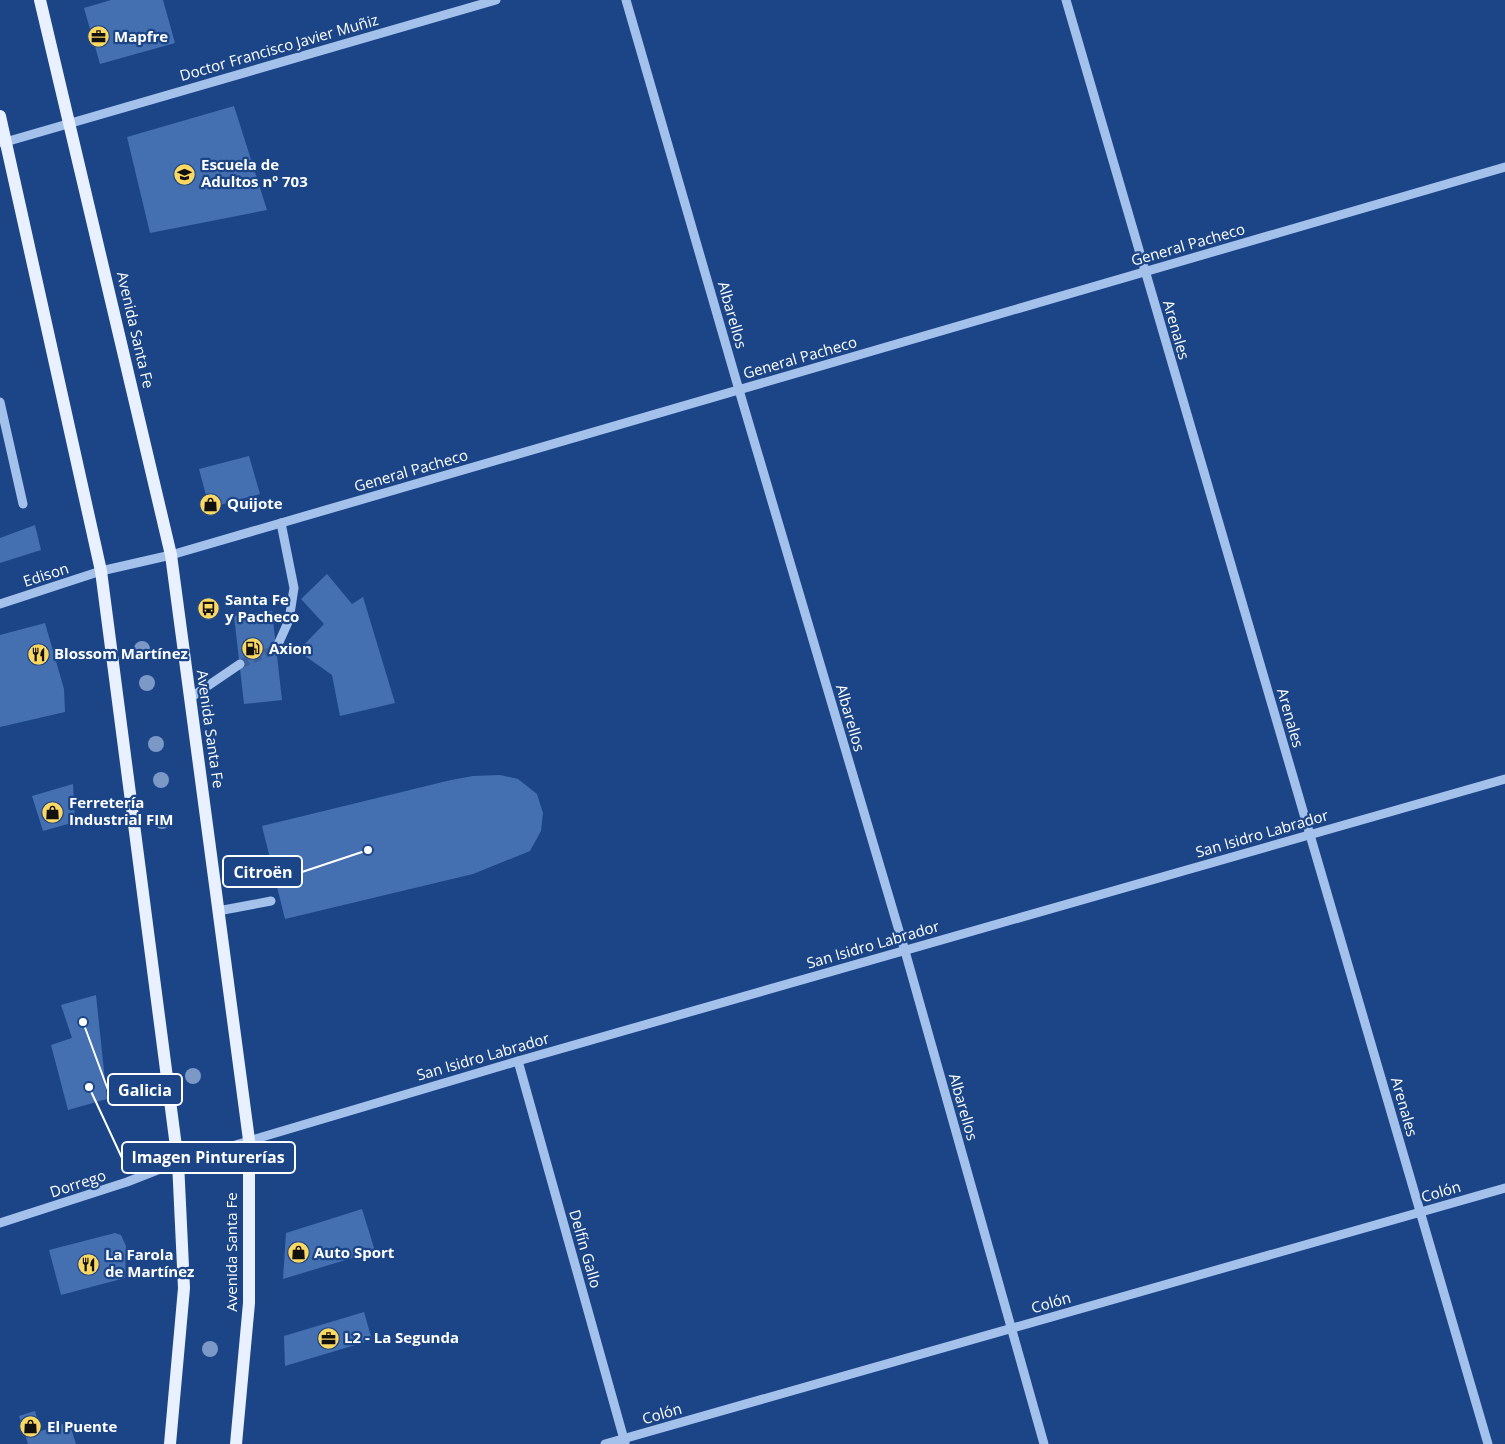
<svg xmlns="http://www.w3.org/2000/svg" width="1505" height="1444" font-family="'Open Sans',sans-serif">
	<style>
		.building { fill: #446fb0 }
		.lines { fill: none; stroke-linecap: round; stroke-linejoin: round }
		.minor-tunnel { stroke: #3d6199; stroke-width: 9; stroke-dasharray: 9 4.5; stroke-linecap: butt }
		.minor { stroke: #a4c1ec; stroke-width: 9 }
		.major { stroke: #e9f0ff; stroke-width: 12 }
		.tree { fill: #7b98c6 }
		.labels { text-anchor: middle; stroke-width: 4.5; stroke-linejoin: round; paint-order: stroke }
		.poi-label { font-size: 15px; font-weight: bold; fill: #fff; stroke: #1b4587; text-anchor: start }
		.street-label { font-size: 15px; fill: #fff; stroke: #1b4587 }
		.leader { fill: none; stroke: #fff; stroke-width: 2 }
		.callout-dot { fill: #fff; stroke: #1b4587; stroke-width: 2 }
		.callout { fill: #1b4587; stroke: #fff; stroke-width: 2 }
		.callout-label { font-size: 16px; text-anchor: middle; font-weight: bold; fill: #fff }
	</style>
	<rect width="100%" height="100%" fill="#1b4587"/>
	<g class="building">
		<polygon points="111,0 163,0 175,43 100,64 84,8"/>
		<polygon points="234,106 267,210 150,233 127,137"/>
		<polygon points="249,456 260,494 216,506 207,499 199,469"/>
		<polygon points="35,525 41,550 0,563 0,538"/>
		<polygon points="327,574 352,604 363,597 395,703 340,716 332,675 298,651 324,624 301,599"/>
		<polygon points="272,611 282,700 244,704 234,616"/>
		<polygon points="45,623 64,689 65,712 0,727 0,635"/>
		<polygon points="500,775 518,779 537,794 543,813 541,831 530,851 473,874 285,919 262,826 451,780 473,776"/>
		<polygon points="73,784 75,822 43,831 32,796"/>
		<polygon points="96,995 107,1099 68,1110 51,1045 72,1038 61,1005"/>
		<polygon points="362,1209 375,1251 283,1279 286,1233"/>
		<polygon points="115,1233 121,1235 126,1246 125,1278 61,1295 49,1250"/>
		<polygon points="364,1312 372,1340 285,1366 284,1336"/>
		<polygon points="35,1411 41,1431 69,1422 76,1444 28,1444 19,1416"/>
	</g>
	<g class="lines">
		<polyline class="minor-tunnel" points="240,664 276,649"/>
		<g class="minor">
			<polyline points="626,0 739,390 905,951 1044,1444"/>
			<polyline points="1066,0 1488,1444"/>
			<polyline points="2,143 496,0"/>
			<polyline points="0,402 23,504"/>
			<polyline points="0,604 101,571 171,555 1505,167"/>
			<polyline points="276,649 289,620 294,588 281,523"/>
			<polyline points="190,698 240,664"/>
			<polyline points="218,911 271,901"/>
			<polyline points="518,1061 625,1443"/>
			<polyline points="0,1223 127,1182 178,1162 518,1061 1505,779"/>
			<polyline points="605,1444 1505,1188"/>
		</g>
		<g class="major">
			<polyline points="40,0 171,555 249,1140 249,1303 236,1444"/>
			<polyline points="0,116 101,571 178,1162 184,1288 170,1444"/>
		</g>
	</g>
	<g class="tree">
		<circle cx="142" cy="649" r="8"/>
		<circle cx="147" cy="683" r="8"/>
		<circle cx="156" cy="744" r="8"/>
		<circle cx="161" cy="780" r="8"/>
		<circle cx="162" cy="821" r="8"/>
		<circle cx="193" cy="1076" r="8"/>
		<circle cx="210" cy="1349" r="8"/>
	</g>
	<defs>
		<symbol id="office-disc" viewBox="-11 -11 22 22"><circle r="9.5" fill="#fdd861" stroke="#1b4587"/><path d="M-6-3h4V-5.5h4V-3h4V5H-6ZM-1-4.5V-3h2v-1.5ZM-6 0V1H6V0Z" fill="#111"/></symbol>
		<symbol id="school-disc" viewBox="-11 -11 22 22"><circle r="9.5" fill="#fdd861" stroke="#1b4587"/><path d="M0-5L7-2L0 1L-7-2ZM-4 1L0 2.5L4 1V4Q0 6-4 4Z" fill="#111"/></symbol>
		<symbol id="shop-disc" viewBox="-11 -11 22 22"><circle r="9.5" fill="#fdd861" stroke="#1b4587"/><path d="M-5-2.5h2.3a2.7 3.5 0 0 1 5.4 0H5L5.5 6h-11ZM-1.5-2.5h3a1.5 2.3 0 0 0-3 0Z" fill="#111"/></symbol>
		<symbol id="bus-disc" viewBox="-11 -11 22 22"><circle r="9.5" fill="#fdd861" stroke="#1b4587"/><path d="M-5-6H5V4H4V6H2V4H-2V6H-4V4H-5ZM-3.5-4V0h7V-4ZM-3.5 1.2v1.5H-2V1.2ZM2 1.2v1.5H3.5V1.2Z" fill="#111"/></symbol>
		<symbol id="fuel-disc" viewBox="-11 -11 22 22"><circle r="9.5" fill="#fdd861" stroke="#1b4587"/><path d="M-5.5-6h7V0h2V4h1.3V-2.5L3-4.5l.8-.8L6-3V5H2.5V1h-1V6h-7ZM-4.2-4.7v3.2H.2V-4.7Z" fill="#111"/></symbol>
		<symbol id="restaurant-disc" viewBox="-11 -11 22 22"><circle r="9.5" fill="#fdd861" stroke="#1b4587"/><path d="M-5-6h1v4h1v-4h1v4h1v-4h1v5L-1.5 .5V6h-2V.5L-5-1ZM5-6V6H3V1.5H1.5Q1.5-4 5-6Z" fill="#111"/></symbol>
	</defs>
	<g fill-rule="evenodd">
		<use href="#office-disc" x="86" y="24" width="25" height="25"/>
		<use href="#school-disc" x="172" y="162" width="25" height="25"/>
		<use href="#shop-disc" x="198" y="492" width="25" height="25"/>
		<use href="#bus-disc" x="196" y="596" width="25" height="25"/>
		<use href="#fuel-disc" x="240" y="636" width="25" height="25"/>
		<use href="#restaurant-disc" x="26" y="642" width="25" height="25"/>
		<use href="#shop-disc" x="40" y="800" width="25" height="25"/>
		<use href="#shop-disc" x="286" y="1240" width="25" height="25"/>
		<use href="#restaurant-disc" x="76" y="1252" width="25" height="25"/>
		<use href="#office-disc" x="316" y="1326" width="25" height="25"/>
		<use href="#shop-disc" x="18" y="1414" width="25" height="25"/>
	</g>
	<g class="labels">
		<g class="poi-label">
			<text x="114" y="42">Mapfre</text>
			<text x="201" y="170">Escuela de<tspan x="201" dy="17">Adultos nº 703</tspan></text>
			<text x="227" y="509">Quijote</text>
			<text x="225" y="605">Santa Fe<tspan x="225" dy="17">y Pacheco</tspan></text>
			<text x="269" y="654">Axion</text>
			<text x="54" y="659">Blossom Martínez</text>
			<text x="69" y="808">Ferretería<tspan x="69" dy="17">Industrial FIM</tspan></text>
			<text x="314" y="1258">Auto Sport</text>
			<text x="105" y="1260">La Farola<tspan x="105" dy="17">de Martínez</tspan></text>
			<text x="344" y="1343">L2 - La Segunda</text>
			<text x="47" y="1432">El Puente</text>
		</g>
		<g class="street-label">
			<text transform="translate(279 48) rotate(-16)" y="5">Doctor Francisco Javier Muñiz</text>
			<text transform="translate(1188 245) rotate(-16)" y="5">General Pacheco</text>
			<text transform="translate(732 315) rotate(74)" y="5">Albarellos</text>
			<text transform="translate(135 330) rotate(77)" y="5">Avenida Santa Fe</text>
			<text transform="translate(1176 330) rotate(74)" y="5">Arenales</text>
			<text transform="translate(800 358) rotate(-16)" y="5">General Pacheco</text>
			<text transform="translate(411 471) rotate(-16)" y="5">General Pacheco</text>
			<text transform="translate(46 575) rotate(-18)" y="5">Edison</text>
			<text transform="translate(850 718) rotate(74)" y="5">Albarellos</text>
			<text transform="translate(1290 718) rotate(74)" y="5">Arenales</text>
			<text transform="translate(210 729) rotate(82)" y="5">Avenida Santa Fe</text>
			<text transform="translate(1262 834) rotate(-16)" y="5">San Isidro Labrador</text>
			<text transform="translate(873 945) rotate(-16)" y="5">San Isidro Labrador</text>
			<text transform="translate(483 1057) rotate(-16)" y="5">San Isidro Labrador</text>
			<text transform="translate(963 1107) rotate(74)" y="5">Albarellos</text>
			<text transform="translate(1404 1107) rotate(74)" y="5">Arenales</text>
			<text transform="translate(78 1184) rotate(-18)" y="5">Dorrego</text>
			<text transform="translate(1441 1192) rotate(-16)" y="5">Colón</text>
			<text transform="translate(585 1249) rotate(74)" y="5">Delfín Gallo</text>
			<text transform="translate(232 1252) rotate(-90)" y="5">Avenida Santa Fe</text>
			<text transform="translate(1051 1303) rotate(-16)" y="5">Colón</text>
			<text transform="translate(662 1414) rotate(-16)" y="5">Colón</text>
		</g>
	</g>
	<path class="leader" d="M368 850L302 872M83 1022L108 1090M89 1087L122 1158"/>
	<g class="callout-dot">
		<circle cx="368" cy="850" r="5"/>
		<circle cx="83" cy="1022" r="5"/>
		<circle cx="89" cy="1087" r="5"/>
	</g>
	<g class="callout">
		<rect x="223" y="856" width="79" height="31" rx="5"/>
		<rect x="108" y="1074" width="74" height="31" rx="5"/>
		<rect x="122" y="1142" width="173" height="31" rx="5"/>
	</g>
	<g class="callout-label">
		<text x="263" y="878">Citroën</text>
		<text x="145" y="1096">Galicia</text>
		<text x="208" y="1163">Imagen Pinturerías</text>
	</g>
</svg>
